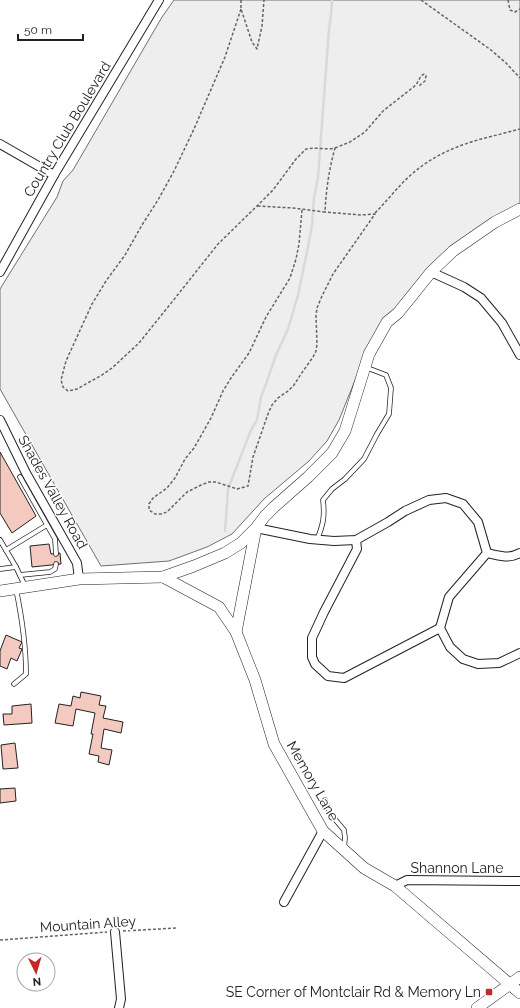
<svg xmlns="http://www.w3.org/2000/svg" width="520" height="1008" font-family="Raleway,sans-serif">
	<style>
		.green { fill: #eee; stroke: #6f6f6f }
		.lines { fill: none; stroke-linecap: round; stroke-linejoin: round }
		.stream { stroke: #d9d9d9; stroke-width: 2.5 }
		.building { fill: #f3c9c0; stroke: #222 }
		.lane-casing { stroke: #222; stroke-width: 5.5 }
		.street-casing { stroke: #222; stroke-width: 10 }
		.secondary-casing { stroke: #222; stroke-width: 12 }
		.path { stroke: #646464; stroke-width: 1.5; stroke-dasharray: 3 2; stroke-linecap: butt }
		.lane { stroke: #fff; stroke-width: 4 }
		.street { stroke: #fff; stroke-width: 8 }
		.secondary { stroke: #fff; stroke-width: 11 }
		.poi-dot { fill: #c62828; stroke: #fff; stroke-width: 1.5 }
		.labels { text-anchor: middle; stroke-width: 3; stroke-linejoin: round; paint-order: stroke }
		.street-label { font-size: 14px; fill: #222; stroke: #fff }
		.poi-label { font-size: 14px; fill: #222; stroke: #fff; text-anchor: end }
	</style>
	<rect width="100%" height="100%" fill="#fff"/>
	<polygon class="green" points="174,0 520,0 520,205 450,248 366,353 339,420 327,441 309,461 264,499 232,534 207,547 169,561 101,566 0,389 0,289 57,197 63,181 73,170 162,17"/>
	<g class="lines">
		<polyline class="stream" points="225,531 228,489 251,430 257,420 261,397 266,384 276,355 288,329 298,295 309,242 312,225 314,198 318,177 329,29 331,15 332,0"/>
	</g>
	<g class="building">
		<polygon points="0,452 36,516 12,533 0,513"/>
		<polygon points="49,544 51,554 60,553 61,564 32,567 30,546"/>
		<polygon points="6,635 22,642 19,648 22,649 17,661 11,658 7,669 0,666 0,651"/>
		<polygon points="81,692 101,696 99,705 106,706 103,718 123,722 121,733 104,729 101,748 112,750 109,765 98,762 99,756 89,754 93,734 91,734 95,713 76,709 73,726 55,723 59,704 71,706 73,696 80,698"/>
		<polygon points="31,704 32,723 4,725 3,714 12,714 12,706"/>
		<polygon points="15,743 18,768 3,769 1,745"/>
		<polygon points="15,788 16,801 0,803 0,789"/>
	</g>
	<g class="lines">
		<defs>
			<g id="lane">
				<polyline points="20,477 55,539 56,554"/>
				<polyline points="0,540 16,567"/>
				<path d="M317 540C323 525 325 517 323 500L332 489 345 479 364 459 377 434 389 414 391 388 386 375 365 367"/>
				<polyline points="6,550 47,525"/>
				<polyline points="0,569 16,567 25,586"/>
				<polyline points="20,575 50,572 55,569 56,564"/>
				<path d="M14 684 26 674C26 645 22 618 16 589"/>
				<polyline points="325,800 328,808 333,817 344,830 345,838 344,848"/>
			</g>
			<g id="street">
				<polyline points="0,144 54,175"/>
				<polyline points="0,272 54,175 159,0"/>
				<polyline points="431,272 464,287 481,298 502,323 520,355"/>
				<polyline points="0,420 26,473 77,563 79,579"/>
				<polyline points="256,528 310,539 334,541 356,540 388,522 405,511 429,500 446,498 463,504 478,522 487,553 449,597 440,628 450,647 463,659 478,664 499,663 520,653"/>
				<polyline points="356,540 357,549 324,612 312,638 312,657 315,664 328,676 344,678 440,628"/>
				<path d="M487 553C499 556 509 559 520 553"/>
				<polyline points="395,886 407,880 520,881"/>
				<polyline points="284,902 323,831"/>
				<polyline points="115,932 121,999 119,1008"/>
			</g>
			<g id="secondary">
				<polyline points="163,577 219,607 236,632 255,680 274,744 323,831 364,868 395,886 520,993"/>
				<polyline points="0,591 79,579 163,577 194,566 225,553 241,543 256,528"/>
				<polyline points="236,632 256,528 265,516 274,507 308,477 332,453 345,431 369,354 387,322 398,313 431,272 453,251 495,222 520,209"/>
				<polyline points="477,1008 520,977"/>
			</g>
		</defs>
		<use href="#lane" class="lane-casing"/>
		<use href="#street" class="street-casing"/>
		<use href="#secondary" class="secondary-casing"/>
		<g class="path">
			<polyline points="241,0 241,9 252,42 257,49 262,26 264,0"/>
			<polyline points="421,0 491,50 506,63 520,78"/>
			<polyline points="508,0 510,10 515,12 520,9"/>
			<path d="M241 9 225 57 194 129 174 171 158 200 142 225 125 255 106 281 92 304 66 361 61 380 63 387 68 391 77 389 102 375 112 368 139 343 176 297 218 244 257 206 273 190 296 159 306 149C316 147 325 150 335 148 329 169 326 191 325 212L293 208 257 206"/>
			<polyline points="335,148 350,142 365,132 383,111 416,85 421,76 424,74 426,76 425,81 419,86"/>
			<polyline points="302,210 299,244 296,259 290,278 266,317 249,353 231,378 223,391 211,418 194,448 185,459 175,478 167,488 153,498 149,504 149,510 155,514 161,514 167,512 187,492 201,485 209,482 216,482 237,489 248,486 253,457 268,414 272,405 278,398 288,391 294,385 301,374 313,357 316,351 317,344 316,316 317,308 322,296 333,274 375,214 361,215 325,212"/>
			<path d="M375 213C388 200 399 185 413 173 436 153 464 143 493 136 502 134 511 131 520 129"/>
			<polyline points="123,931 177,928"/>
			<polyline points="0,940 107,932"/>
		</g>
		<use href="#lane" class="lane"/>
		<use href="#street" class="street"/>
		<use href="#secondary" class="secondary"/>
	</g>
	<rect class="poi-dot" x="485" y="988" width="8" height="8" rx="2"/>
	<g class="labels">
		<g class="street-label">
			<text transform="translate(67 129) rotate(-59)" y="5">Country Club Boulevard</text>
			<text transform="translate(53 492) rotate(61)" y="5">Shades Valley Road</text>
			<text transform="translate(313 781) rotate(60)" y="5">Memory Lane</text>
			<text x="457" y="873">Shannon Lane</text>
			<text transform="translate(88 924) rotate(-4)" y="5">Mountain Alley</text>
		</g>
		<g class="poi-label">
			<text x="481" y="997">SE Corner of Montclair Rd &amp; Memory Ln</text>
		</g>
	</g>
	<g transform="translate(36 972) rotate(175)"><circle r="19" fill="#ffffff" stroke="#a7a7a7"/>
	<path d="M0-3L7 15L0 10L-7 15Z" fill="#c62828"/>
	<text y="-6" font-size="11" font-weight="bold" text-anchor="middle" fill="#222222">N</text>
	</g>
	<path d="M18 34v6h65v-6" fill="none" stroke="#222222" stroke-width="2"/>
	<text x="24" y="34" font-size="12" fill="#222222" stroke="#ffffff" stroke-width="3" paint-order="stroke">50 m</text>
</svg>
